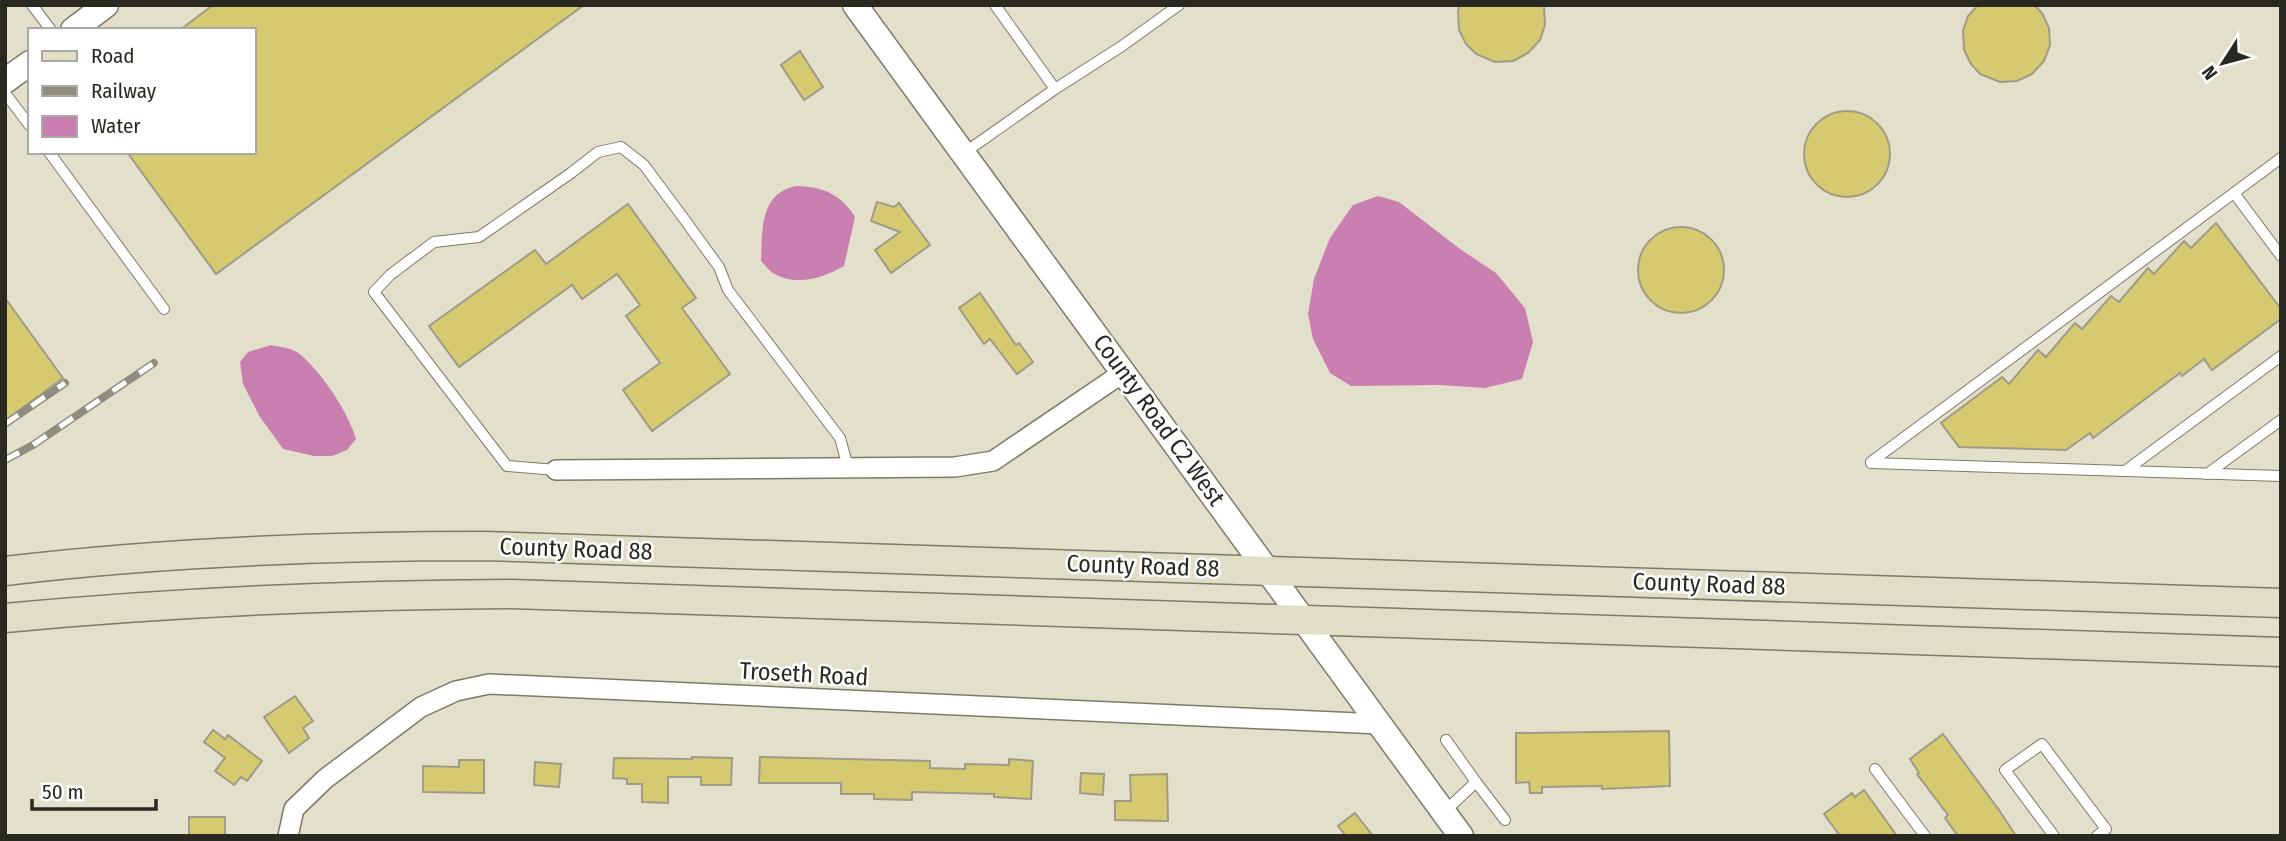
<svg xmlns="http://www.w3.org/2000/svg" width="2286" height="841" font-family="'Fira Sans Condensed',sans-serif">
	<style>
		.water { fill: #ca7fb1 }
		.building { fill: #d5ca6f; stroke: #9e9c88; stroke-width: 2 }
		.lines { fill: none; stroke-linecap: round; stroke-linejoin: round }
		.service-casing { stroke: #7d7b68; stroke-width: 12 }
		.minor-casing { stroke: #7d7b68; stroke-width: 22 }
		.tertiary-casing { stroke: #7d7b68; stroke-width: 27 }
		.secondary-casing { stroke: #7d7b68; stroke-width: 31 }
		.service { stroke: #fff; stroke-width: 10 }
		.minor { stroke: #fff; stroke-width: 19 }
		.tertiary { stroke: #fff; stroke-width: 24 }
		.secondary { stroke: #e1dec7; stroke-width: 28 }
		.rail-casing { stroke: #8f8d7e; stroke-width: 8 }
		.rail { stroke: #fff; stroke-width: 5; stroke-dasharray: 16; stroke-linecap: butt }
		.labels { text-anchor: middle; stroke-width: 5; stroke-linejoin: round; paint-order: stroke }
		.street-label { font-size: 24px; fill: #2a2921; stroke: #fff }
	</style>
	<rect width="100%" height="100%" fill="#e2e0cb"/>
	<g class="water">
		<path d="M797 186C824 187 840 194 855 217L844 266C823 278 796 287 773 273 769 271 764 264 761 261 762 230 760 192 797 186Z"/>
		<polygon points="1378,196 1399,202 1460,249 1496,273 1525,308 1533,342 1522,379 1485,388 1440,385 1351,386 1330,373 1313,339 1308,314 1314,279 1330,238 1353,205"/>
		<path d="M271 345C279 347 291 348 297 352 319 368 349 413 356 439L347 450 332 456H314L283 449 260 417 243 384 240 362 248 352Z"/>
	</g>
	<g class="building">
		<polygon points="213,5 584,5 216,274 127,152 254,152 254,30 180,30"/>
		<polygon points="1460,5 1544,5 1545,25 1540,40 1528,53 1513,61 1495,62 1476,54 1466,44 1459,30 1458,11"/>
		<polygon points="1978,5 2034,5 2042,13 2049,28 2050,45 2044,61 2032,74 2017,81 2000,82 1980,74 1971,64 1964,50 1963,31 1968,16"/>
		<polygon points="800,51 823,87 804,100 781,65"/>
		<circle cx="1847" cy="154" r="43"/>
		<polygon points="877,202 894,207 899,203 930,245 891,273 875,250 900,232 871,221"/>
		<polygon points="628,204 696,298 682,308 730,374 652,431 623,390 660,363 626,316 640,305 617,274 582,299 572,285 459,367 429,326 535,250 546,264"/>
		<polygon points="2216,223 2281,309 2281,319 2212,370 2204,359 2182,376 2180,373 2093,438 2090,433 2066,450 1959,447 1941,423 2002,377 2009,384 2038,350 2046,357 2075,323 2082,329 2111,296 2119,302 2148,268 2154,274 2184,241 2191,248"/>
		<circle cx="1681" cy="270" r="43"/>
		<polygon points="980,293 1016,345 1019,343 1033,362 1017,374 990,339 984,344 959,308"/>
		<polygon points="5,298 63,378 5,421"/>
		<polygon points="295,696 313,721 303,728 309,738 289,753 264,717"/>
		<polygon points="213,730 225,739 228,735 262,761 247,781 241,777 234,785 215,771 225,758 204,742"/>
		<polygon points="1669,731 1670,786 1602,789 1602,786 1542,787 1542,793 1530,793 1529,782 1516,783 1516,733"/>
		<polygon points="1943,734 1999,810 2016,836 1958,836 1945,818 1948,815 1917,774 1919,773 1910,759"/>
		<polygon points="692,757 732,758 731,785 701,785 701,777 668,777 668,803 642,802 642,784 627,784 627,779 613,778 614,758 692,759"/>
		<polygon points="760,757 930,761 930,768 965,769 965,764 1009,765 1009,759 1033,761 1031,799 994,797 994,794 912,792 912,800 874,799 874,794 841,794 841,783 759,783"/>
		<polygon points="459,760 484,760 484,793 423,792 423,766 459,767"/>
		<polygon points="535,762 561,764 559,787 534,785"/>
		<polygon points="1081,773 1104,774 1103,795 1080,793"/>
		<polygon points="1167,774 1168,821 1115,820 1115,801 1131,801 1130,775"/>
		<polygon points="1864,790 1897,836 1840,836 1824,814 1852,793 1855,797"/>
		<polygon points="1355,813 1373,836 1346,836 1338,826"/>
		<rect x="189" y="817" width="36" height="19"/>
	</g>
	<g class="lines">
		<defs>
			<g id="service">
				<polyline points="32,5 51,30"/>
				<polyline points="1055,89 1122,46 1179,5"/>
				<polyline points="5,93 30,126"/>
				<polyline points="49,152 164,309"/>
				<polyline points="964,153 1055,89 995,5"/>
				<polyline points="2234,193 2281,256"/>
				<polyline points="1871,462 2281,158"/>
				<polyline points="1871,463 2281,476"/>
				<polyline points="556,470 507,466 374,292 390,275 434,242 479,237 571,173 598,152 621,147 644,165 679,212 719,267 728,290 840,438 848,467"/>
				<polyline points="2125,471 2281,356"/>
				<polyline points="2207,474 2281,420"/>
				<polyline points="1875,769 1925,836"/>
				<polyline points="1476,782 1505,820"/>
				<polyline points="1444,812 1476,782 1446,740"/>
				<polyline points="2054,836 2005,770 2042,744 2106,829 2097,836"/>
			</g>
			<g id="minor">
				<polyline points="556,470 955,467 993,461 1124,372"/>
				<polyline points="288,836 294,809 325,779 421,707 456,691 489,684 1380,724"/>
			</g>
			<g id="tertiary">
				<polyline points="855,5 1461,836"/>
				<polyline points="73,30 106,5"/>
				<polyline points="5,81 30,63"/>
			</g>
			<g id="secondary">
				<path d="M5 571C164 552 323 546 483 546L2281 603"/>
				<path d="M5 618C174 602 341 595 511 594L2281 652"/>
			</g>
		</defs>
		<use href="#service" class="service-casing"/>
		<use href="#minor" class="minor-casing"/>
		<use href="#tertiary" class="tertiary-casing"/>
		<use href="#secondary" class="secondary-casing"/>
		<use href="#service" class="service"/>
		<use href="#minor" class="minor"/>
		<use href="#tertiary" class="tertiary"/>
		<use href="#secondary" class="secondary"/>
		<defs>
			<g id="rail">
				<polyline points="5,424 65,383"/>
				<polyline points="5,460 33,445 154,363"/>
			</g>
		</defs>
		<use href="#rail" class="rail-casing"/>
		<use href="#rail" class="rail"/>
	</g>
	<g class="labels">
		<g class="street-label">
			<text transform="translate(1159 420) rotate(54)" y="8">County Road C2 West</text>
			<text transform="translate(576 549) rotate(2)" y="8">County Road 88</text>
			<text transform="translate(1143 566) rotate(2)" y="8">County Road 88</text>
			<text transform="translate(1709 584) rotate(2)" y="8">County Road 88</text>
			<text transform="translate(804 674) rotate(3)" y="8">Troseth Road</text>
		</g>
	</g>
	<rect width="2286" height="841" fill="none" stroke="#2a2921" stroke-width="14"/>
	<rect x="28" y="28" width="228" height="126" fill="#ffffff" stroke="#aaa9a6" stroke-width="2"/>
	<rect x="42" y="51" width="35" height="10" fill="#e1dec7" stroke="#aaa9a6" stroke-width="2"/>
	<text x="91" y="63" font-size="21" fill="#2a2921">Road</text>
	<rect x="42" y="86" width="35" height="10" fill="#8f8d7e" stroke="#aaa9a6" stroke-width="2"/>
	<text x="91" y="98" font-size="21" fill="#2a2921">Railway</text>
	<rect x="42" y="116" width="35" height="21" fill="#ca7fb1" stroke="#aaa9a6" stroke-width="2"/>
	<text x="91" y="133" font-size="21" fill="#2a2921">Water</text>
	<g transform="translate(2223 63) rotate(234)" stroke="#ffffff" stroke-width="5" paint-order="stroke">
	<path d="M0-5L12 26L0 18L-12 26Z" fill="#2a2921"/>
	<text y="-10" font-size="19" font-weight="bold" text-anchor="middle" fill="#2a2921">N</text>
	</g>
	<path d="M32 799v10h124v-10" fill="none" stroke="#2a2921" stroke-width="3.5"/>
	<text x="42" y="799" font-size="21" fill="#2a2921" stroke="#ffffff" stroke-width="5" paint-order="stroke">50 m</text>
</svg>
